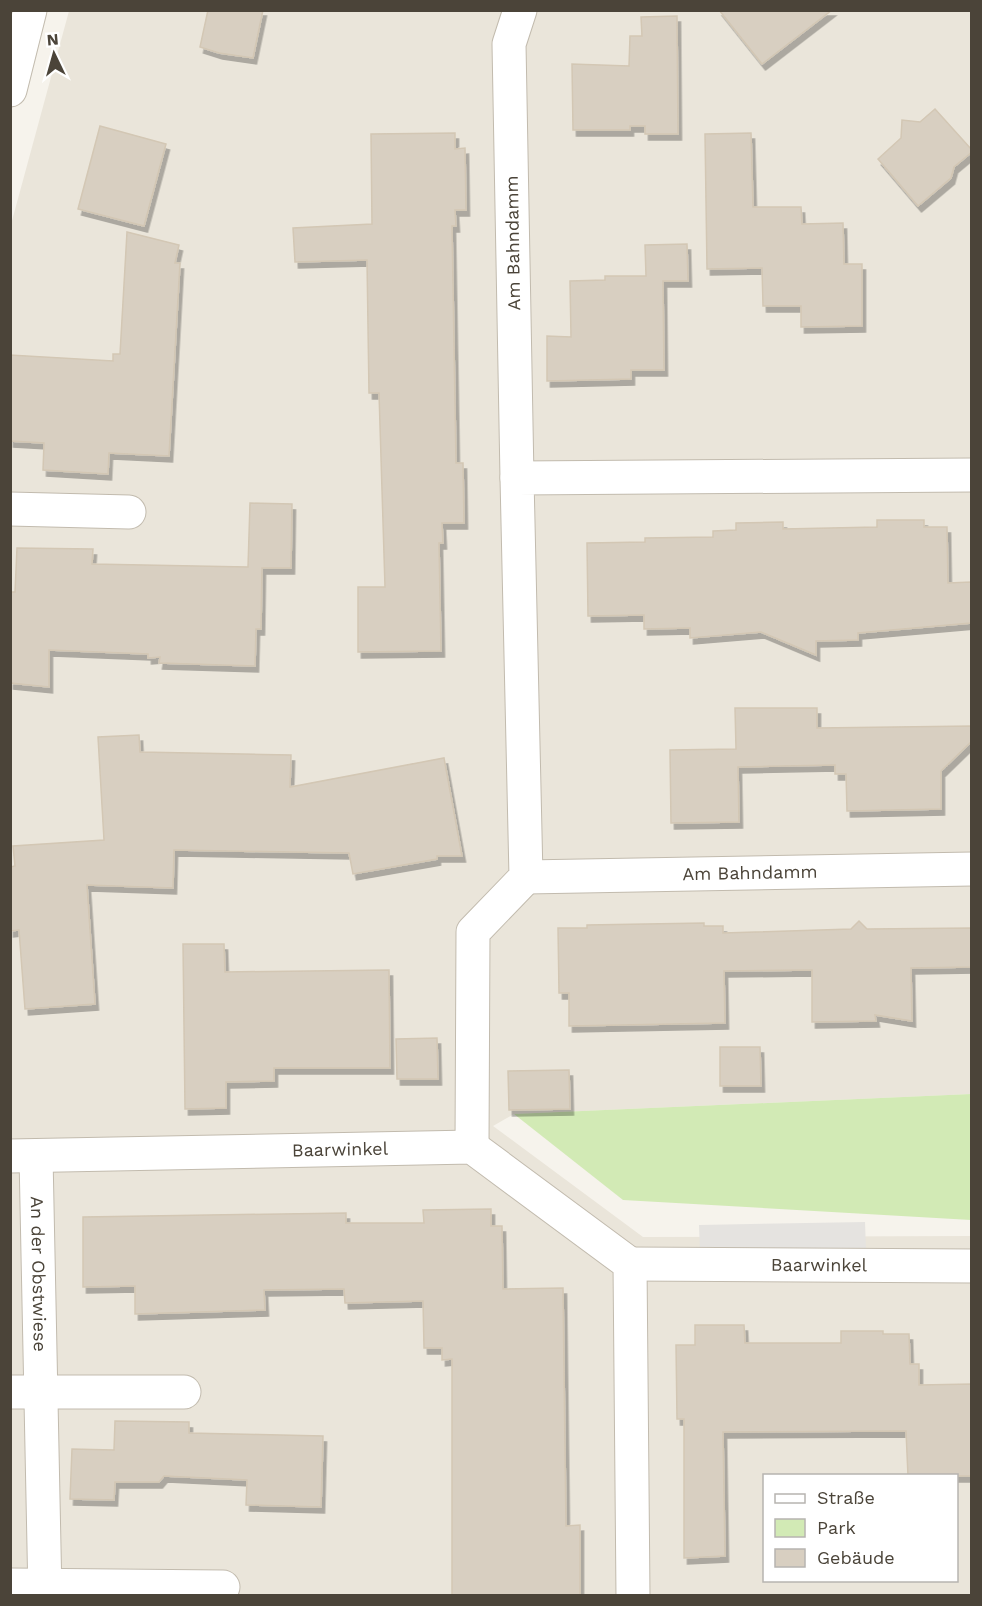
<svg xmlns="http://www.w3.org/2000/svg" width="982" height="1606" font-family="'Work Sans',sans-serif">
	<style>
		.residential { fill: #eae5da; fill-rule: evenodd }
		.green { fill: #d2eab5 }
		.parking { fill: #e5e3e0 }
		.building { fill: #d8cfc1; stroke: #d3c7b4; stroke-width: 1.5; filter: url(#shadow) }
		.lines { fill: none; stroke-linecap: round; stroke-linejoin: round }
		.minor-casing { stroke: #c2bbae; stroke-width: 35 }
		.minor { stroke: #fff; stroke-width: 33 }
		.labels { text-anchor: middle; stroke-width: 4.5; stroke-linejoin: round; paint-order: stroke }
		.street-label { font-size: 18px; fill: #4b4439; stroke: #fff }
	</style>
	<defs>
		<filter id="shadow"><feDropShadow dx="3.5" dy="6" stdDeviation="0" flood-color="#0004"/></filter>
	</defs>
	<rect width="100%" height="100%" fill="#f6f3ec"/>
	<path class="residential" d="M69 11H971V1094L514 1114 493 1126 643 1237 971 1236V1595L11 1596 10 228ZM764 1476H956V1580H764Z"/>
	<polygon class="green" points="971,1094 971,1220 623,1200 514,1114"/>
	<polygon class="parking" points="865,1222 866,1249 700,1253 699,1225"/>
	<g class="building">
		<polygon points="208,10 263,10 253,58 219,53 200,47"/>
		<polygon points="719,10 832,10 762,64"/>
		<polygon points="677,16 678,134 645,134 645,126 630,126 630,130 573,130 572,64 629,66 630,36 642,36 641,17"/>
		<polygon points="935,109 972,150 972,152 954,167 951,178 918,206 878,159 901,138 902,120 920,122"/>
		<polygon points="100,126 166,144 144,226 78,209"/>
		<polygon points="455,133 455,149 465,148 466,210 455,210 456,226 452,226 456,463 463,463 464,523 442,523 443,543 439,543 441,651 358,652 358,587 385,587 379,393 369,393 367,260 295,262 293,228 372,224 371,134"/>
		<polygon points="751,133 753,207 801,207 802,224 843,223 844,264 862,264 862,326 801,327 801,306 763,306 762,268 707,269 705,134"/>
		<polygon points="127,232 179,245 175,263 180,263 169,456 109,453 108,474 43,470 44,443 10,441 10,355 113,361 113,354 120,354"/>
		<polygon points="687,244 688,281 663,281 664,370 631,370 631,379 547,381 547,336 571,337 570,281 605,280 605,276 646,276 645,245"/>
		<polygon points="250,503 292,504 291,568 262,568 261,629 256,629 255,666 159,663 160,657 148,658 148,654 49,650 49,687 10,683 10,592 15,592 17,548 93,549 92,564 248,567"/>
		<polygon points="877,520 924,520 924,527 947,527 948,583 971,582 971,623 858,633 858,640 816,641 816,655 761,632 690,638 690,628 644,629 644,615 588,616 587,543 645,542 645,538 713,537 713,531 736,530 736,523 783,522 783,529 877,527"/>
		<polygon points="735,708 817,708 817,728 972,726 972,741 941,771 941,809 847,811 846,774 835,774 835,765 738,767 739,822 671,823 670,750 736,749"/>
		<polygon points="139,735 140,752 291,755 290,787 444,758 462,856 437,856 437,859 353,874 349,853 174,850 173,888 87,885 95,1004 25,1009 19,930 10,931 10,867 15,866 13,846 104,840 98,737"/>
		<polygon points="859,921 867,929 972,928 972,967 911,968 912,1021 875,1015 876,1021 812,1022 812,970 724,971 725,1023 569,1026 569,993 559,993 558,928 587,928 587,925 704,923 704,926 723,926 723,933 851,929"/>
		<polygon points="183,944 224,944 225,972 389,970 390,1068 274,1068 274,1081 226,1082 226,1108 185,1109"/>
		<polygon points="437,1038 438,1079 397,1079 396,1039"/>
		<polygon points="720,1047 760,1047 761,1086 720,1086"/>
		<polygon points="569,1070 570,1109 509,1110 508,1071"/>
		<polygon points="491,1209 491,1226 502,1226 503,1289 563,1288 566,1526 580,1525 580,1596 452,1596 452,1359 442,1360 442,1348 424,1348 423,1301 345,1303 344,1289 264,1290 265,1310 135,1314 135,1286 83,1287 83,1217 346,1213 346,1223 424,1223 423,1210"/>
		<polygon points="695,1325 744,1325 745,1343 841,1343 841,1331 883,1331 883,1334 909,1334 910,1364 919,1364 919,1385 972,1384 972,1476 908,1476 906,1431 723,1432 725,1556 684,1558 684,1419 677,1419 676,1345 695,1345"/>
		<polygon points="115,1421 189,1422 189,1433 323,1436 321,1507 246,1505 247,1480 164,1476 159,1482 115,1482 114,1500 70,1499 72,1449 114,1450"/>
	</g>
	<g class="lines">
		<defs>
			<g id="minor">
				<polyline points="10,90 30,10"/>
				<polyline points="517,478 509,44 520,10"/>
				<polyline points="10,509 129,512"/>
				<path id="s1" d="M526 877 972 869"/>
				<polyline points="472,1147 473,932 526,877 517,478 972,475"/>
				<path id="s2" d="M10 1156 472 1147 630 1264 633 1596"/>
				<path id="s3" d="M36 1156 45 1596"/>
				<path id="s4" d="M630 1264 972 1266"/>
				<polyline points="10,1392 184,1392"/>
				<polyline points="10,1585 223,1587"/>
			</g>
		</defs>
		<use href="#minor" class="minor-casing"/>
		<use href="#minor" class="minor"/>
	</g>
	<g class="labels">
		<g class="street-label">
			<text transform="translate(513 243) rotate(-91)" y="6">Am Bahndamm</text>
			<text dy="6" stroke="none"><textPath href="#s1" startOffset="224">Am Bahndamm</textPath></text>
			<text dy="6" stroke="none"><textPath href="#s2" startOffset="330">Baarwinkel</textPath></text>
			<text dy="6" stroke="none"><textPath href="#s4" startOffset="189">Baarwinkel</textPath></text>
			<text dy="6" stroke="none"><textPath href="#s3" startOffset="118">An der Obstwiese</textPath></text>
		</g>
	</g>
	<rect width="982" height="1606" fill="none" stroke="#4b4439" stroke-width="24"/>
	<rect x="763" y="1474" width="195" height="108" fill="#ffffff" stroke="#b7b4b0" stroke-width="1.5"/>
	<rect x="775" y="1494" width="30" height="9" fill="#ffffff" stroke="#b7b4b0" stroke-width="1.5"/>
	<text x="817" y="1504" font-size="18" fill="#4b4439">Straße</text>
	<rect x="775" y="1519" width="30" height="18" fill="#d2eab5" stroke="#b7b4b0" stroke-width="1.5"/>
	<text x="817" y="1534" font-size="18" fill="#4b4439">Park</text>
	<rect x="775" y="1549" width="30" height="18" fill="#d8cfc1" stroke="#b7b4b0" stroke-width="1.5"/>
	<text x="817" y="1564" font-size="18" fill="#4b4439">Gebäude</text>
	<g transform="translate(54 54) rotate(355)" stroke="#ffffff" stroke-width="4.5" paint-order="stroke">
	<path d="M0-4.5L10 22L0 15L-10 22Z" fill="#4b4439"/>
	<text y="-9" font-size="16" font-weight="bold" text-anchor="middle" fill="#4b4439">N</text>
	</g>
</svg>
